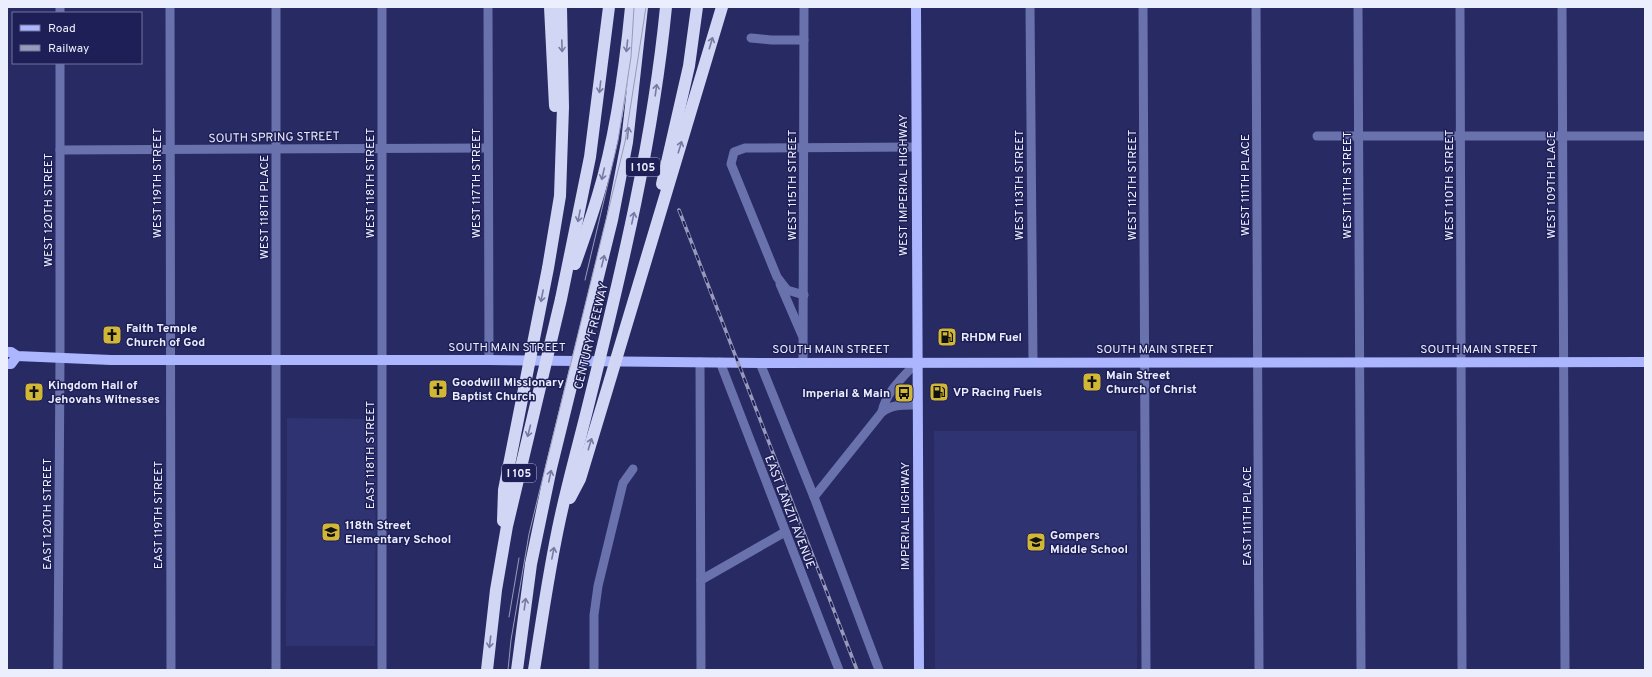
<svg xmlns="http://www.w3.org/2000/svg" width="1652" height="677" font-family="Overpass,sans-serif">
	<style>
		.built { fill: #303372 }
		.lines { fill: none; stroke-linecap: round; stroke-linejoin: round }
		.minor { stroke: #6a72ad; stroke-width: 9 }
		.major { stroke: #acb6ff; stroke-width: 10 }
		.highway { stroke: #d0d6f3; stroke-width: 12 }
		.tram { stroke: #989abb; stroke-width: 1 }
		.rail-casing { stroke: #989abb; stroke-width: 3.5 }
		.rail { stroke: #1f1f57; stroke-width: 2; stroke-dasharray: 6; stroke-linecap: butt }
		.oneway { stroke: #787aa5 }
		.labels { text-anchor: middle; stroke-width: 3; stroke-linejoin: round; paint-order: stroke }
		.shield { fill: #1f1f57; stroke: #aeb0cb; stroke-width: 1 }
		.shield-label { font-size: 11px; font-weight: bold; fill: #ebeefd }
		.street-label { font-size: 12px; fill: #ebeefd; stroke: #1f1f57 }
		.poi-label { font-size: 12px; font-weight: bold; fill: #ebeefd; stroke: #1f1f57; text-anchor: start }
	</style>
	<rect width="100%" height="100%" fill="#282a63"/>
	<g class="built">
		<polygon points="287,418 376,419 375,646 286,646"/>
		<polygon points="934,431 1137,431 1137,670 935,670"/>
	</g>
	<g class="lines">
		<g class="minor">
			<polyline points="170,7 171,670"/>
			<polyline points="276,7 276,670"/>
			<polyline points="382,7 382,670"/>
			<polyline points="488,7 489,360"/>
			<polyline points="1030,7 1033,362"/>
			<polyline points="1143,7 1146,670"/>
			<polyline points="1256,7 1259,670"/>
			<polyline points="1358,7 1361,670"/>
			<polyline points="1460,7 1462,670"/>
			<polyline points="1562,7 1565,670"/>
			<polyline points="60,13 60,7"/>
			<polyline points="751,38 771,40 804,40"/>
			<polyline points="1317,136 1645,136"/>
			<polyline points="60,150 488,148"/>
			<polyline points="780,284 802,335"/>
			<polyline points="804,295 787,290 777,277 731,164 734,152 745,148 916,147"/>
			<polyline points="700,362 701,670"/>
			<polyline points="720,362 839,670"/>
			<polyline points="760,363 814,497 879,670"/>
			<polyline points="803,363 804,7"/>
			<path d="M882 412C886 392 903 377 917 362"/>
			<path d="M814 497 882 412C893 404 904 405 918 405"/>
			<polyline points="701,580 785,532"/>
			<polyline points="58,670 60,357 60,63"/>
			<polyline points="594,670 594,615 598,586 623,483 633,469"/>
		</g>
		<g class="major">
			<polyline points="916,7 919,670"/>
			<polyline points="7,352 11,352 17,356 111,360 489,360 760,363 1645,362"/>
			<polyline points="7,364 11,364 17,356"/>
		</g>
		<g class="highway">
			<polyline points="550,7 555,106"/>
			<polyline points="662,184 689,66 697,7"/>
			<path d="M575 264C583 241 591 219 598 195 616 136 625 69 631 7"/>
			<polyline points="570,498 580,479 606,393 722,7"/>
			<polyline points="503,521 504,490 548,268 560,196 563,107 561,7"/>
			<polyline points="487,670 496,590 507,526 561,299 590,157 609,7"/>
			<polyline points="517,670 531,564 551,468 612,220 627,142 642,7"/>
			<path d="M534 670C542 620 549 569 560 519 569 477 581 436 591 394 623 265 653 139 666 7"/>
		</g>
		<g class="tram">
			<polyline points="585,280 618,141 631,57 634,7"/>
			<polyline points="509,617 519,558"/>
			<polyline points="508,670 511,640 529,534 625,142 646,7"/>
		</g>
		<defs>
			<polyline id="rail" points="679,210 857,670"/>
		</defs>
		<use href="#rail" class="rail-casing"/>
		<use href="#rail" class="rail"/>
	</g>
	<defs><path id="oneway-shaft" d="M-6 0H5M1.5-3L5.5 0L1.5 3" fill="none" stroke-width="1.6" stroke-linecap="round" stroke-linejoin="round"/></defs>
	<g class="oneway">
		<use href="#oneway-shaft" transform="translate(711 43) rotate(-73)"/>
		<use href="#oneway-shaft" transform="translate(562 46) rotate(88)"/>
		<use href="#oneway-shaft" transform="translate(627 46) rotate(96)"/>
		<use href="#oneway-shaft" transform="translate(600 87) rotate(97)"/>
		<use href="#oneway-shaft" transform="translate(656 90) rotate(-82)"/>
		<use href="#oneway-shaft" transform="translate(628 133) rotate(-84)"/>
		<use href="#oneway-shaft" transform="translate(680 147) rotate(-73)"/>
		<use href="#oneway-shaft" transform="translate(603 174) rotate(103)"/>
		<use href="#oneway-shaft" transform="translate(579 216) rotate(101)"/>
		<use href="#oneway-shaft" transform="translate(633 218) rotate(-78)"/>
		<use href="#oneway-shaft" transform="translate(603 261) rotate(-76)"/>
		<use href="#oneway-shaft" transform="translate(542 296) rotate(101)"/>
		<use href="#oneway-shaft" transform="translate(529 431) rotate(104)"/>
		<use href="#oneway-shaft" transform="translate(590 444) rotate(-73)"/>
		<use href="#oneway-shaft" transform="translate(550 476) rotate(-78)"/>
		<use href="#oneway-shaft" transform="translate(553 553) rotate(-79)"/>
		<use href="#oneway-shaft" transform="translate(525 604) rotate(-82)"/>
		<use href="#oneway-shaft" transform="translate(490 642) rotate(97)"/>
	</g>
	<defs>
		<symbol id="church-square" viewBox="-11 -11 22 22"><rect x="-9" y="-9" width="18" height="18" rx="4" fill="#d1b736" stroke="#1f1f57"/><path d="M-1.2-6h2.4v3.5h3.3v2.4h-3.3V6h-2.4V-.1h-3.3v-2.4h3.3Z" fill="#111"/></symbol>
		<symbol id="fuel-square" viewBox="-11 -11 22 22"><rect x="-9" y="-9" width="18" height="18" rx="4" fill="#d1b736" stroke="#1f1f57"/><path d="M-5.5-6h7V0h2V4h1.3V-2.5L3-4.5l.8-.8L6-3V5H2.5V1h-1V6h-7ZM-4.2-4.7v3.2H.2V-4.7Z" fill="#111"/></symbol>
		<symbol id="bus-square" viewBox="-11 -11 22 22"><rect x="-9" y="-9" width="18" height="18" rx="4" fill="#d1b736" stroke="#1f1f57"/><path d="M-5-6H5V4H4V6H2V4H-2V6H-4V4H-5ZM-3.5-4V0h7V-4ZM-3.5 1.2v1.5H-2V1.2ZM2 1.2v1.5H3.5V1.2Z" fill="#111"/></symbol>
		<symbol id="school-square" viewBox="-11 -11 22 22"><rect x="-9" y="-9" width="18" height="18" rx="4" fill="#d1b736" stroke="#1f1f57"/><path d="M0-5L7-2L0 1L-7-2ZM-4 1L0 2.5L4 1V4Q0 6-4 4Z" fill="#111"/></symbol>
	</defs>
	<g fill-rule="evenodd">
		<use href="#church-square" x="101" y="324" width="22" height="22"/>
		<use href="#fuel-square" x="936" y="326" width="22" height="22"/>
		<use href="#church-square" x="1081" y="371" width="22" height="22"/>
		<use href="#church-square" x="427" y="378" width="22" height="22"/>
		<use href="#church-square" x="23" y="381" width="22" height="22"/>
		<use href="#fuel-square" x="928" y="381" width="22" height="22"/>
		<use href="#bus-square" x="893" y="382" width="22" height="22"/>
		<use href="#school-square" x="320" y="521" width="22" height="22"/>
		<use href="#school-square" x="1025" y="531" width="22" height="22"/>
	</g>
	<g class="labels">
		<g class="shield">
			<rect x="626" y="158" width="34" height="18" rx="3"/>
			<rect x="502" y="464" width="34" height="18" rx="3"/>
		</g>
		<g class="shield-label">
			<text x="643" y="171">I 105</text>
			<text x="519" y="477">I 105</text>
		</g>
		<g class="street-label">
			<text transform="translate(274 137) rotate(-1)" y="4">SOUTH SPRING STREET</text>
			<text transform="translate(157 183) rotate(-90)" y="4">WEST 119TH STREET</text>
			<text transform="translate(370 183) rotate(-90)" y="4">WEST 118TH STREET</text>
			<text transform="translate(476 183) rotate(-90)" y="4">WEST 117TH STREET</text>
			<text transform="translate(792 185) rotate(-90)" y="4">WEST 115TH STREET</text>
			<text transform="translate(903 185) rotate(-90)" y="4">WEST IMPERIAL HIGHWAY</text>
			<text transform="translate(1019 185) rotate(-90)" y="4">WEST 113TH STREET</text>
			<text transform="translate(1132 185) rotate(-90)" y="4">WEST 112TH STREET</text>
			<text transform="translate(1245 185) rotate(-90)" y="4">WEST 111TH PLACE</text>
			<text transform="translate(1347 185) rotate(-90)" y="4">WEST 111TH STREET</text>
			<text transform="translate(1449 185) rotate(-90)" y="4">WEST 110TH STREET</text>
			<text transform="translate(1551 185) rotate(-90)" y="4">WEST 109TH PLACE</text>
			<text transform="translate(264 207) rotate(-90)" y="4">WEST 118TH PLACE</text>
			<text transform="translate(48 210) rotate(-90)" y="4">WEST 120TH STREET</text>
			<text transform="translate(591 336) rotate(-76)" y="4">CENTURY FREEWAY</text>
			<text x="507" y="351">SOUTH MAIN STREET</text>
			<text x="831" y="353">SOUTH MAIN STREET</text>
			<text x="1155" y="353">SOUTH MAIN STREET</text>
			<text x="1479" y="353">SOUTH MAIN STREET</text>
			<text transform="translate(370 455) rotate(-90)" y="4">EAST 118TH STREET</text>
			<text transform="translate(790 512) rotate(69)" y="4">EAST LANZIT AVENUE</text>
			<text transform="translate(47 514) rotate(-90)" y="4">EAST 120TH STREET</text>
			<text transform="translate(158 515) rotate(-90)" y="4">EAST 119TH STREET</text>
			<text transform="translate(905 516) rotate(-90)" y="4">IMPERIAL HIGHWAY</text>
			<text transform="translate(1247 516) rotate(-90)" y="4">EAST 111TH PLACE</text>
		</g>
		<g class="poi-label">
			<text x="126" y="332">Faith Temple<tspan x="126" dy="14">Church of God</tspan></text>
			<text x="961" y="341">RHDM Fuel</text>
			<text x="1106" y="379">Main Street<tspan x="1106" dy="14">Church of Christ</tspan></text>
			<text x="452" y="386">Goodwill Missionary<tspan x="452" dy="14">Baptist Church</tspan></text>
			<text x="48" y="389">Kingdom Hall of<tspan x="48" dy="14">Jehovahs Witnesses</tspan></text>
			<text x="953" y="396">VP Racing Fuels</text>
			<text x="890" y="397" text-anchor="end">Imperial &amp; Main</text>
			<text x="345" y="529">118th Street<tspan x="345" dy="14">Elementary School</tspan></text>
			<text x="1050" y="539">Gompers<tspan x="1050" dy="14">Middle School</tspan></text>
		</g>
	</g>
	<rect width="1652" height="677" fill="none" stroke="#ebeefd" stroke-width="16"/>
	<rect x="12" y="12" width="130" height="52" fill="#1f1f57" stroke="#717299"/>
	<rect x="20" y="25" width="20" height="6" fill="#acb6ff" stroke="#717299"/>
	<text x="48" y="32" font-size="12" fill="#ebeefd">Road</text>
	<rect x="20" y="45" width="20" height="6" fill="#989abb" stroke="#717299"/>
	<text x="48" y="52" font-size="12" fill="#ebeefd">Railway</text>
</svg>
